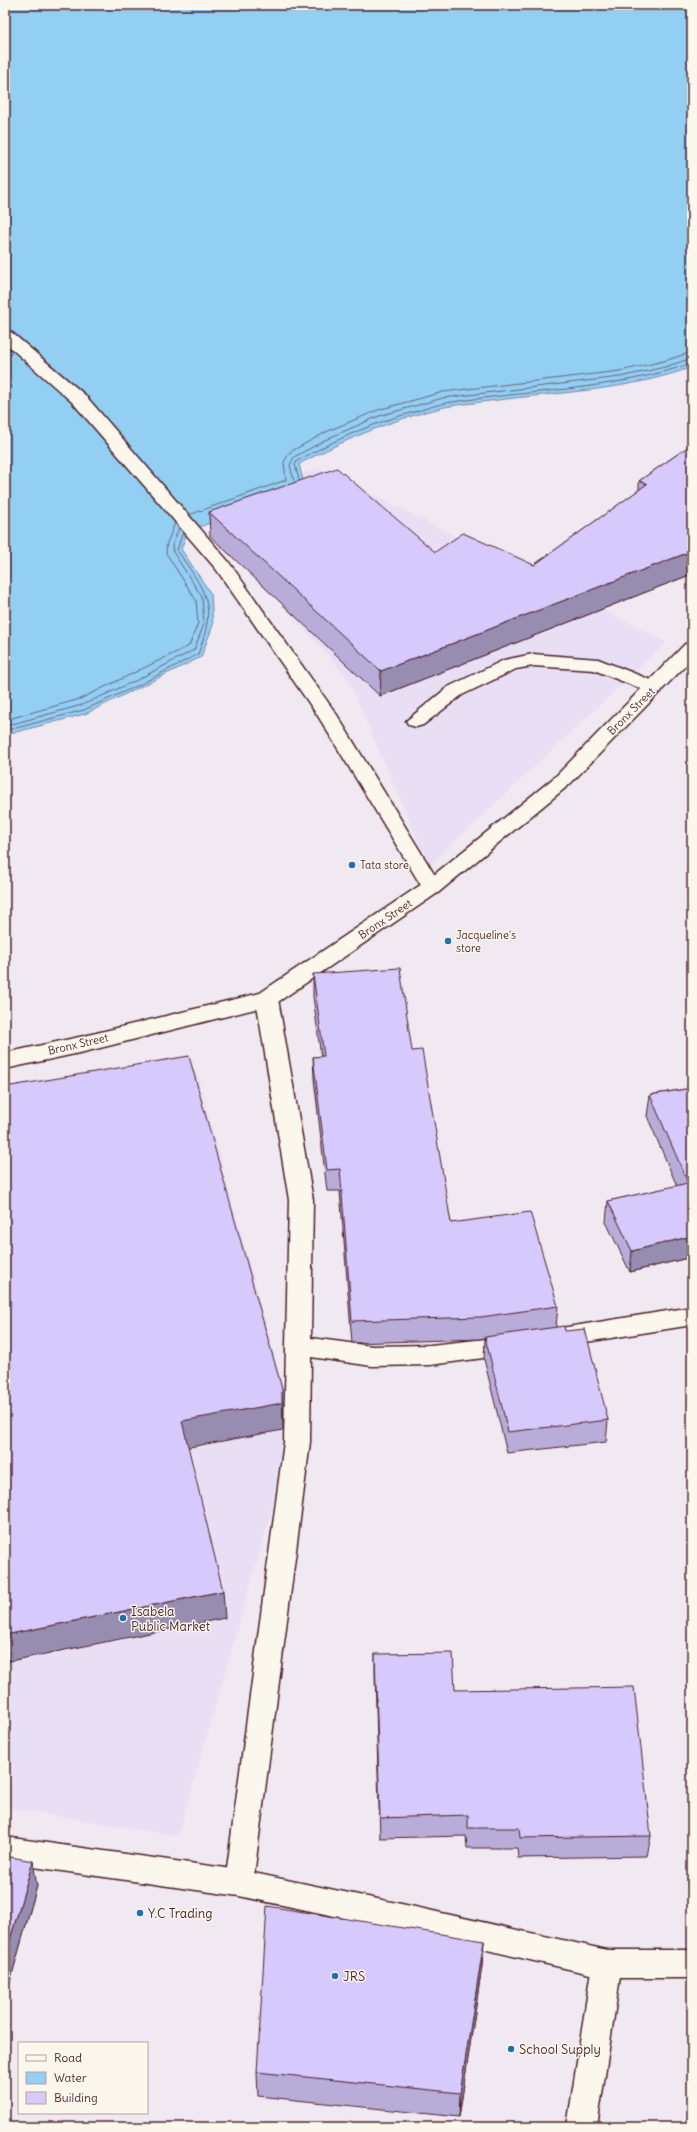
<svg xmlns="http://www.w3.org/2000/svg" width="697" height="2132" font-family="Delius,sans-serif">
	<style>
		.built { fill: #e8dff4 }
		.water { fill: #93cef3; stroke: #7688a3 }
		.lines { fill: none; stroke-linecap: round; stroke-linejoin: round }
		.shore { stroke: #67657b; stroke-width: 1 }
		.lane-casing { stroke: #4a1f2b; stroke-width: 3 }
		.street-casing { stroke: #4a1f2b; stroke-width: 3 }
		.secondary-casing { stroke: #4a1f2b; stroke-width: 3 }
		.lane { fill: #fbf7ec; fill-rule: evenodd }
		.street { fill: #fbf7ec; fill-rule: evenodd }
		.secondary { fill: #fbf7ec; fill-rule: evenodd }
		.wall { fill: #b8add9; stroke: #4a1f2b }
		.shaded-wall { fill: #968db0; stroke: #4a1f2b }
		.building { fill: #d6c9fc; stroke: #4a1f2b }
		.poi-dot { fill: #1f6fb2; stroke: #fbf7ec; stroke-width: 1.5 }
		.labels { text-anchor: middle; stroke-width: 3; stroke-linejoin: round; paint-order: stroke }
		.street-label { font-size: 11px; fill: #4a1f2b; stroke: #fbf7ec }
		.poi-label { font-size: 11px; fill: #4a1f2b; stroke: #fbf7ec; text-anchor: start }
		.near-poi-label { font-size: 13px; fill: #4a1f2b; stroke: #fbf7ec; text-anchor: start }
	</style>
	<rect width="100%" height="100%" fill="#f0e9f1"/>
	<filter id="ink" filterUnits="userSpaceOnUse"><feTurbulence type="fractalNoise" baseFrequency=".025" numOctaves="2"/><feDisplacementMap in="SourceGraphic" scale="8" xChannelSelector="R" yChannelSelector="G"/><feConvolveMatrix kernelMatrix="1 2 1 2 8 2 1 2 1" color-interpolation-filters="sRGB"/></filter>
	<g filter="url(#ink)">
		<g class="built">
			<polygon points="320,468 667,642 429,866 347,677 191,504"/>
			<polygon points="196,1071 295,1429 178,1836 5,1807 5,1102"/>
		</g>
		<path class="water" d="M5 5H692V367C628 391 557 392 490 401 475 403 460 404 445 407 393 419 346 439 299 464L305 489 188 531 181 549 211 594 213 625 201 657 85 714 5 735Z"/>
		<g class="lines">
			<g class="shore">
				<path d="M299 480 295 465 297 461C335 440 372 423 414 412 425 409 436 405 446 403 528 390 613 391 692 363"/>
				<polyline points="294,481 290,465 294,457 331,437 379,416 443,398 620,377 665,367 692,358"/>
				<polyline points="189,515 286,480 284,462 290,452 328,431 378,410 443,392 620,371 664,361 692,352"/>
				<polyline points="5,720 80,699 189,646 198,623 196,600 166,553 167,543 175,523"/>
				<polyline points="5,726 82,705 137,680 194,650 204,624 202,597 173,552 172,546 179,528"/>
				<path d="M5 731 84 710 139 685 198 654C218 603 205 592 177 550L183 532"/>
			</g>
			<defs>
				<g id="lane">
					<polygon points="533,654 598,659 661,684 663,688 661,692 654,694 594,670 533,666 516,669 462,695 423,725 416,727 409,725 406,721 448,687 504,660"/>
					<polygon points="607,1950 617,1954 622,1964 597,2127 567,2127 592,1964 597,1954"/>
				</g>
				<g id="street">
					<polygon points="5,330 11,332 85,395 228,561 337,715 442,887 439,892 432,894 425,892 318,716 216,569 73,403 5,343"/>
					<polygon points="267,992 275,994 278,999 313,1200 311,1338 372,1346 430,1345 514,1336 523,1338 526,1345 523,1352 514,1354 430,1365 372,1366 311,1357 310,1442 253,1883 249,1892 239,1896 229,1892 225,1883 284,1442 289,1200 256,999 259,994"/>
					<polygon points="692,1307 692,1325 555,1347 546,1345 543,1338 546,1331 555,1329"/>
				</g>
				<g id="secondary">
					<polygon points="692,642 692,659 570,784 439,892 275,1004 84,1052 5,1069 5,1053 84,1036 260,993 425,882 556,776 685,644"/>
					<polygon points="5,1837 239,1870 406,1905 607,1950 692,1950 692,1978 607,1978 406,1931 239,1896 5,1863"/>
				</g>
			</defs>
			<use href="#lane" class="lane-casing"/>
			<use href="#street" class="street-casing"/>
			<use href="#secondary" class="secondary-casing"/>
			<use href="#lane" class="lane"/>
			<use href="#street" class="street"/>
			<use href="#secondary" class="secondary"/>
		</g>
		<g class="wall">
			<polygon points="692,444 692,574 380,696 210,536 209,512 435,552 534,565 639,490 639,481"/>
			<polygon points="313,974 412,1051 451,1223 558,1306 556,1327 565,1331 608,1420 606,1442 507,1453 484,1359 485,1338 479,1339 352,1343 340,1191 327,1191 314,1079 313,1057 321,1057 313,996"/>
			<polygon points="692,1088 692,1257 630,1272 606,1222 608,1201 677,1186 647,1116 650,1095"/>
			<polygon points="375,1654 455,1690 651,1836 647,1856 518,1858 517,1848 467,1848 466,1836 380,1838 375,1675"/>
			<polygon points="5,1856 37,1886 7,1992 5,1992"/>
			<polygon points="484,1941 482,1966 459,2117 258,2096 257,2072"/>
		</g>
		<g class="shaded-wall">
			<polygon points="692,551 692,574 380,696 381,671"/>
			<polygon points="692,1236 692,1257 630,1272 632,1251"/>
			<polygon points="282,1389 283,1430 184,1448 182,1421"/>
			<polygon points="223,1591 225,1618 5,1662 5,1635"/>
			<polygon points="33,1861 37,1886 7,1992 5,1983 5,1957"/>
			<polygon points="484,1941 482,1966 459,2117 460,2093"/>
		</g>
		<g class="building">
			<polygon points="692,444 692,551 381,671 209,512 337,468 435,552 463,533 534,565 647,484 639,481"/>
			<polygon points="400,968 412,1051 422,1050 451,1223 530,1212 558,1306 481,1317 352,1321 340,1169 327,1170 313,1057 324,1056 313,974"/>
			<polygon points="189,1056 282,1389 282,1403 182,1421 223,1591 5,1635 5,1087"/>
			<polygon points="692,1088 692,1236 632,1251 608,1201 688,1183 650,1095"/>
			<polygon points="564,1326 565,1331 585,1329 608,1420 508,1432 485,1337"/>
			<polygon points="453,1653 455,1690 634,1687 651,1836 520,1838 519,1828 468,1828 468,1815 380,1818 375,1654"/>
			<polygon points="5,1856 33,1861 5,1957"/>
			<polygon points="267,1906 484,1941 460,2093 257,2072"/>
		</g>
	</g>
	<g class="poi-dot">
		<circle cx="352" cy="865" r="4"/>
		<circle cx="448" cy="941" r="4"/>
		<circle cx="123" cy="1618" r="4"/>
		<circle cx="140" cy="1913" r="4"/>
		<circle cx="335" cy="1976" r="4"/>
		<circle cx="511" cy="2049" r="4"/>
	</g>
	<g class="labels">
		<g class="street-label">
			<text transform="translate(631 711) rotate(-45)" y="4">Bronx Street</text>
			<text transform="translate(385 919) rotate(-34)" y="4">Bronx Street</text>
			<text transform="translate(78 1044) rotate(-13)" y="4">Bronx Street</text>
		</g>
		<g class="poi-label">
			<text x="360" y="869">Tata store</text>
			<text x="456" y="939">Jacqueline's<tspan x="456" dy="13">store</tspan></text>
		</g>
		<g class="near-poi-label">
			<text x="131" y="1616">Isabela<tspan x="131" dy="15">Public Market</tspan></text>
			<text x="148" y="1918">Y.C Trading</text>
			<text x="343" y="1981">JRS</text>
			<text x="519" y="2054">School Supply</text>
		</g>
	</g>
	<rect width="697" height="2132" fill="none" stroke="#fbf7ec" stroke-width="20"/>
	<rect x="10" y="10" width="677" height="2112" fill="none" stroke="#4a1f2b" stroke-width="1.5" filter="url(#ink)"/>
	<rect x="18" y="2042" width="130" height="72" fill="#fbf7ec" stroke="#b4a19f"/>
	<rect x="26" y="2055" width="20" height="6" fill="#fbf7ec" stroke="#b4a19f"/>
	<text x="54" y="2062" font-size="12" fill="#4a1f2b">Road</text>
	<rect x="26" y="2072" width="20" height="12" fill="#93cef3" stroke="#b4a19f"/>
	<text x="54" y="2082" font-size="12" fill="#4a1f2b">Water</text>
	<rect x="26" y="2092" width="20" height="12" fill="#d6c9fc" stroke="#b4a19f"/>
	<text x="54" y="2102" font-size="12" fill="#4a1f2b">Building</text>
</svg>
